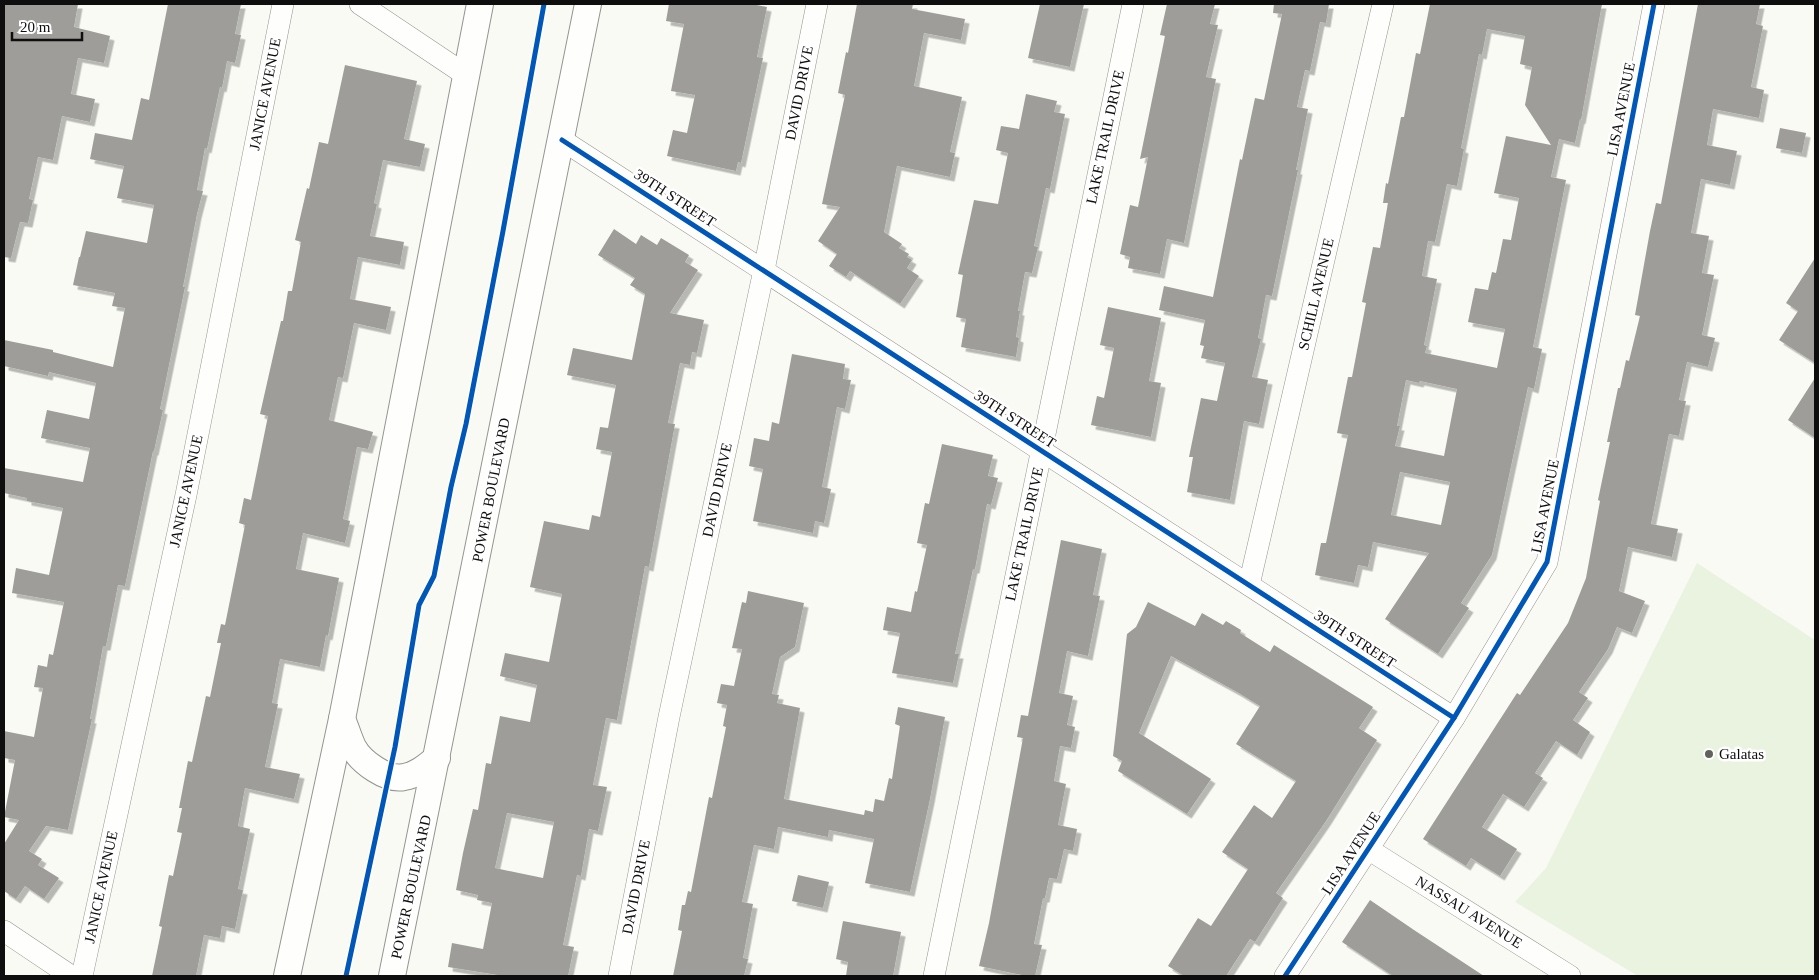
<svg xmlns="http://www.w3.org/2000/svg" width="1819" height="980" font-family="'Times New Roman',serif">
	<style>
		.pitch { fill: #eaf3e0 }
		.building { fill: #9e9d99; fill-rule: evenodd; filter: url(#shadow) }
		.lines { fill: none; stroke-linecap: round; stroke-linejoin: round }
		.minor-casing { stroke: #949492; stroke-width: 22 }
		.tertiary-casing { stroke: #949492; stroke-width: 28 }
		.minor { stroke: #fefefd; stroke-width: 21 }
		.tertiary { stroke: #fefefd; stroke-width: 26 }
		.cycleway-casing { stroke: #fff; stroke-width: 8 }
		.cycleway { stroke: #0057b8; stroke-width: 5 }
		.poi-dot { fill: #61615e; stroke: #fff; stroke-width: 2 }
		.labels { text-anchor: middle; stroke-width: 5; stroke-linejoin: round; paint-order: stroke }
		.street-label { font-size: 15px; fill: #0e0e0e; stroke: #fff }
		.poi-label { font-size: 15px; fill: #0e0e0e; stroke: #fff; text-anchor: start }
	</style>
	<defs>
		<filter id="shadow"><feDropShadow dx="4.5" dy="4.5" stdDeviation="0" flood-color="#0004"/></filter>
	</defs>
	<rect width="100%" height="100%" fill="#fafaf4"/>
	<polygon class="pitch" points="1697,563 1815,640 1815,976 1638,976 1515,902 1546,868"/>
	<g class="building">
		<polygon points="4,4 78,4 74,27 110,36 104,63 78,58 71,94 95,99 90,122 62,116 53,160 38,157 29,199 33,200 28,223 20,222 11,258 4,257"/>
		<polygon points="168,4 241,4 235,34 241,35 235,63 227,61 222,88 220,87 207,149 205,148 197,190 203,191 197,214 183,287 185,287 160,409 163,410 154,451 153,451 125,586 118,585 106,646 103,646 90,719 92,719 68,830 46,826 29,851 42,859 38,865 59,878 44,899 25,886 16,899 4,891 4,844 19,820 4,817 15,760 4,758 4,731 34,737 43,688 34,687 38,665 47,667 49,654 53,655 64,602 12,593 16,568 49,575 63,508 27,501 27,498 4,493 4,468 83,482 90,448 41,438 47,410 89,419 96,383 49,372 48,376 4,366 4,340 53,350 53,352 113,367 125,308 112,306 115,293 73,285 79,257 80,257 86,231 147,243 154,205 117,198 124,166 90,159 95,133 132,140 141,98 149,100"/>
		<polygon points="669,4 752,4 767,7 757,57 763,58 741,163 738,162 736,171 667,156 673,130 687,133 695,95 671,91 684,24 666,21"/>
		<polygon points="857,4 913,4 912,9 965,19 961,40 924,33 914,86 962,97 950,152 955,153 950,177 897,166 884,232 902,244 899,248 909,254 907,257 912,260 907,268 919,276 900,304 850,271 846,277 829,266 837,254 818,241 840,207 822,204 845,95 838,93 846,52 848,53"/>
		<polygon points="1040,4 1084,4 1070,67 1028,58"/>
		<polygon points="1167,4 1215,4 1210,24 1218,25 1206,77 1216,79 1184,243 1167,239 1160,274 1128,268 1130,257 1120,254 1130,205 1138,207 1148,157 1140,159 1165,36 1160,35"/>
		<polygon points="1274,4 1329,4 1326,23 1320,22 1310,71 1305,70 1297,107 1308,109 1296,170 1298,170 1272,296 1266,295 1258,338 1261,339 1252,377 1268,380 1259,424 1244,421 1230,500 1187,492 1193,457 1189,457 1201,398 1217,401 1225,363 1201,358 1204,346 1200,345 1205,320 1159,310 1164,286 1213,297 1240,159 1242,160 1255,98 1264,100 1282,14 1273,13"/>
		<path d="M1430 4H1602L1581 120 1580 119 1575 143 1559 139 1551 177 1566 180 1533 347 1542 349 1534 389 1528 387 1492 555 1461 603 1469 608 1438 654 1385 619 1429 553 1373 542 1368 567 1358 565 1354 583 1315 575 1321 543H1326L1348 435 1337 433 1348 377H1352L1366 303 1362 302 1373 247 1380 248 1388 203H1383L1386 183 1388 184 1401 117H1404L1416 53 1420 54ZM1487 29 1525 36 1520 64 1532 67 1525 105 1551 145 1506 136 1494 193 1519 198 1511 240 1503 239 1496 273 1492 272 1488 290 1475 288 1468 322 1505 329 1497 368 1425 353 1427 346 1424 345 1437 279 1422 276 1428 241 1435 242 1447 184 1457 186 1464 149 1461 148 1479 54 1482 55ZM1406 380 1419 383 1420 381 1457 389 1444 456 1395 446 1400 426H1397ZM1400 472 1450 482 1441 525 1391 515Z"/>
		<polygon points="1698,4 1760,4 1756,24 1763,26 1751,87 1764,90 1759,118 1713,109 1707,145 1737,151 1730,185 1701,179 1691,233 1709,236 1702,273 1714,275 1702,335 1715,338 1708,367 1687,362 1679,400 1686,401 1679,436 1669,434 1651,524 1678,529 1672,557 1628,547 1619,591 1645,601 1632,633 1617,627 1608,649 1579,692 1588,698 1573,720 1590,732 1577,755 1556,741 1535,773 1543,778 1524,807 1503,794 1482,827 1517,849 1500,876 1471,858 1466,866 1423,839 1517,693 1520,695 1568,623 1586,578 1600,501 1598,500 1610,442 1607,442 1618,388 1620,388 1626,360 1629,361 1640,316 1635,315 1650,231 1656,203 1661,204"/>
		<polygon points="345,65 417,81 404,139 425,144 420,167 383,160 374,203 377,204 370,236 404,242 400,265 358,257 350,299 391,307 386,330 354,323 343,378 338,377 329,420 373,432 368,449 357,447 343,519 350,521 345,543 303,533 296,569 339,578 328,636 326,635 320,667 280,659 272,703 278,704 265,767 300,774 294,799 245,788 238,826 250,829 238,889 243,890 235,929 222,926 220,938 204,935 196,976 152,976 162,927 159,926 169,875 173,876 182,833 177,832 182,808 179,808 188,761 192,762 206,696 210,697 221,643 217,643 221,624 225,625 245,525 239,523 244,498 251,500 268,416 260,414 281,321 283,321 288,291 292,291 301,242 295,240 307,188 309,189 319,142 328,144"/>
		<polygon points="1026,94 1057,101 1054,112 1065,114 1050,189 1046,188 1034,246 1038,247 1032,273 1025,272 1018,311 1020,311 1016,337 1019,338 1016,357 961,347 966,319 956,317 963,275 958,274 974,200 998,204 1008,153 996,150 1001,126 1019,129"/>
		<polygon points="1780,128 1806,133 1802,153 1776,148"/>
		<path d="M614 229 636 244 641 235 657 245 661 238 689 255 685 262 698 270 670 313 704 320 697 353 692 352 690 365 680 363 668 423 675 424 649 567 645 566 617 720 606 718 593 785 607 787 598 831 589 829 581 876 577 875 563 945 574 947 568 976H504L448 967 452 943 483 949 492 903 477 900 478 895 456 890 463 853 473 809 478 810 486 763 491 764 500 716 530 722 537 685 500 676 505 653 549 662 562 594 530 587 544 521 589 530 592 515 600 517 612 452 596 449 600 427 608 428 616 385 567 375 573 348 632 360 645 294 630 285 635 278 598 255ZM507 813 554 822 543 878 495 868Z"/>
		<polygon points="1815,258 1815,363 1779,340 1798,311 1786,303"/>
		<polygon points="1108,307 1161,318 1149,381 1161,383 1151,437 1091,425 1097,396 1104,398 1114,348 1100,345"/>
		<polygon points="792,354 845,364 843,379 851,380 845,409 837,407 822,487 831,489 824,523 815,521 813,533 753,521 763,469 749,466 754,438 769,441 772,422 779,424"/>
		<polygon points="1815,378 1815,438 1788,420"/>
		<polygon points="942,444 993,455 988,476 998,478 991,505 987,504 975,569 973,569 955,654 959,654 953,683 892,673 900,633 883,630 887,607 911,612 915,591 917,592 927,545 917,543 925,503 929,504"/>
		<polygon points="1061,540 1102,549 1093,595 1100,596 1088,656 1067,651 1059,693 1073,696 1067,725 1075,727 1071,748 1060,746 1054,781 1066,784 1058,825 1077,829 1073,851 1064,849 1057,879 1049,878 1045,898 1043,898 1034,944 1042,945 1035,976 1027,976 979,966 989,923 1023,738 1017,737 1021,715 1028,716"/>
		<polygon points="748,591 804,603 795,647 780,657 772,694 779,695 777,703 800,708 784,799 864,815 865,810 873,812 875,799 884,801 889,778 892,779 900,726 895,724 898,707 945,717 930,799 910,892 865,883 874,839 829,830 828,837 778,827 774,849 754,845 742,902 753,904 743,958 748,959 744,976 673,976 682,931 678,930 682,905 685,905 688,891 691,892 709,797 712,798 726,727 723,726 727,705 717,703 721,684 734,686 742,649 732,648 742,602 746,603"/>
		<polygon points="1148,602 1195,626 1202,613 1223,625 1226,621 1241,630 1240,633 1270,652 1274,645 1373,707 1359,728 1377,740 1326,821 1276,893 1283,898 1255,942 1250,939 1226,976 1184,976 1168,966 1198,918 1211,926 1248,869 1222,852 1254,805 1272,818 1296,781 1236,744 1260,706 1237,692 1171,656 1139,733 1211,779 1187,814 1118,771 1122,761 1113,756 1127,634 1136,627"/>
		<polygon points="798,875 829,882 823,908 792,901"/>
		<polygon points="1370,900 1414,930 1484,976 1393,976 1342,942"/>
		<polygon points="843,921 901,932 893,976 846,976 848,962 836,959"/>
	</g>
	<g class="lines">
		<defs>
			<g id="minor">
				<polyline points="360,4 466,75"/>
				<polyline points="562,140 1454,718"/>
				<polyline points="1249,585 1383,4"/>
				<polyline points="1368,849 1570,976"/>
				<polyline points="4,931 71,976"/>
				<polyline points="82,976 186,495 283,4"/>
				<polyline points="619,976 669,717 764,270 817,4"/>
				<polyline points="934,976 1133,4"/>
				<polyline points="1285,976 1454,718 1547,562 1654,4"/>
			</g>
			<g id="tertiary">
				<path d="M342 719C346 728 349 739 353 747 361 762 387 781 404 777 417 775 427 766 437 758"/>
				<polyline points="287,976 342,719 480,4"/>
				<polyline points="392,976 588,4"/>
			</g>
		</defs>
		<use href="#minor" class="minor-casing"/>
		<use href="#tertiary" class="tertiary-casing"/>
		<use href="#minor" class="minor"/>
		<use href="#tertiary" class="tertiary"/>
		<defs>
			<g id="cycleway">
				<polyline points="562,140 1454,718"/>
				<polyline points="346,976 395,747 419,605 434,576 451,487 466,424 503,231 544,4"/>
				<polyline points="1285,976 1454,718 1547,562 1654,4"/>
			</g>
		</defs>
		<use href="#cycleway" class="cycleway-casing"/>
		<use href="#cycleway" class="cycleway"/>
	</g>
	<circle class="poi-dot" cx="1709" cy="754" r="5"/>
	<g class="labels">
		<g class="street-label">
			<text transform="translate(799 93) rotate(-79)" y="5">DAVID DRIVE</text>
			<text transform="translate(265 94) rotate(-79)" y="5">JANICE AVENUE</text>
			<text transform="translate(1621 109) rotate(-79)" y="5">LISA AVENUE</text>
			<text transform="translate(1105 137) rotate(-78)" y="5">LAKE TRAIL DRIVE</text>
			<text transform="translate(675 198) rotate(33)" y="5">39TH STREET</text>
			<text transform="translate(1316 294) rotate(-77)" y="5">SCHILL AVENUE</text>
			<text transform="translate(1015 419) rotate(33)" y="5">39TH STREET</text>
			<text transform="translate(491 490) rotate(-79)" y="5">POWER BOULEVARD</text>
			<text transform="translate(717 490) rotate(-78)" y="5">DAVID DRIVE</text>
			<text transform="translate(186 491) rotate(-78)" y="5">JANICE AVENUE</text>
			<text transform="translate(1545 506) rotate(-79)" y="5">LISA AVENUE</text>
			<text transform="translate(1024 534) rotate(-78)" y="5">LAKE TRAIL DRIVE</text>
			<text transform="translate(1355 639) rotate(33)" y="5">39TH STREET</text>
			<text transform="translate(1351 853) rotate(-57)" y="5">LISA AVENUE</text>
			<text transform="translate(101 887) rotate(-78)" y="5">JANICE AVENUE</text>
			<text transform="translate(411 887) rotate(-78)" y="5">POWER BOULEVARD</text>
			<text transform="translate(636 887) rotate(-79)" y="5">DAVID DRIVE</text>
			<text transform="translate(1469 912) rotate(32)" y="5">NASSAU AVENUE</text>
		</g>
		<g class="poi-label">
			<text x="1719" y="759">Galatas</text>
		</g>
	</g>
	<rect width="1819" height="980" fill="none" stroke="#0e0e0e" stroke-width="10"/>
	<path d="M12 32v8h70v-8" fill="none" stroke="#0e0e0e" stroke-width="2.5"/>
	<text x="20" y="32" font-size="15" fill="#0e0e0e" stroke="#ffffff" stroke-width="4" paint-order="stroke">20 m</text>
</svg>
